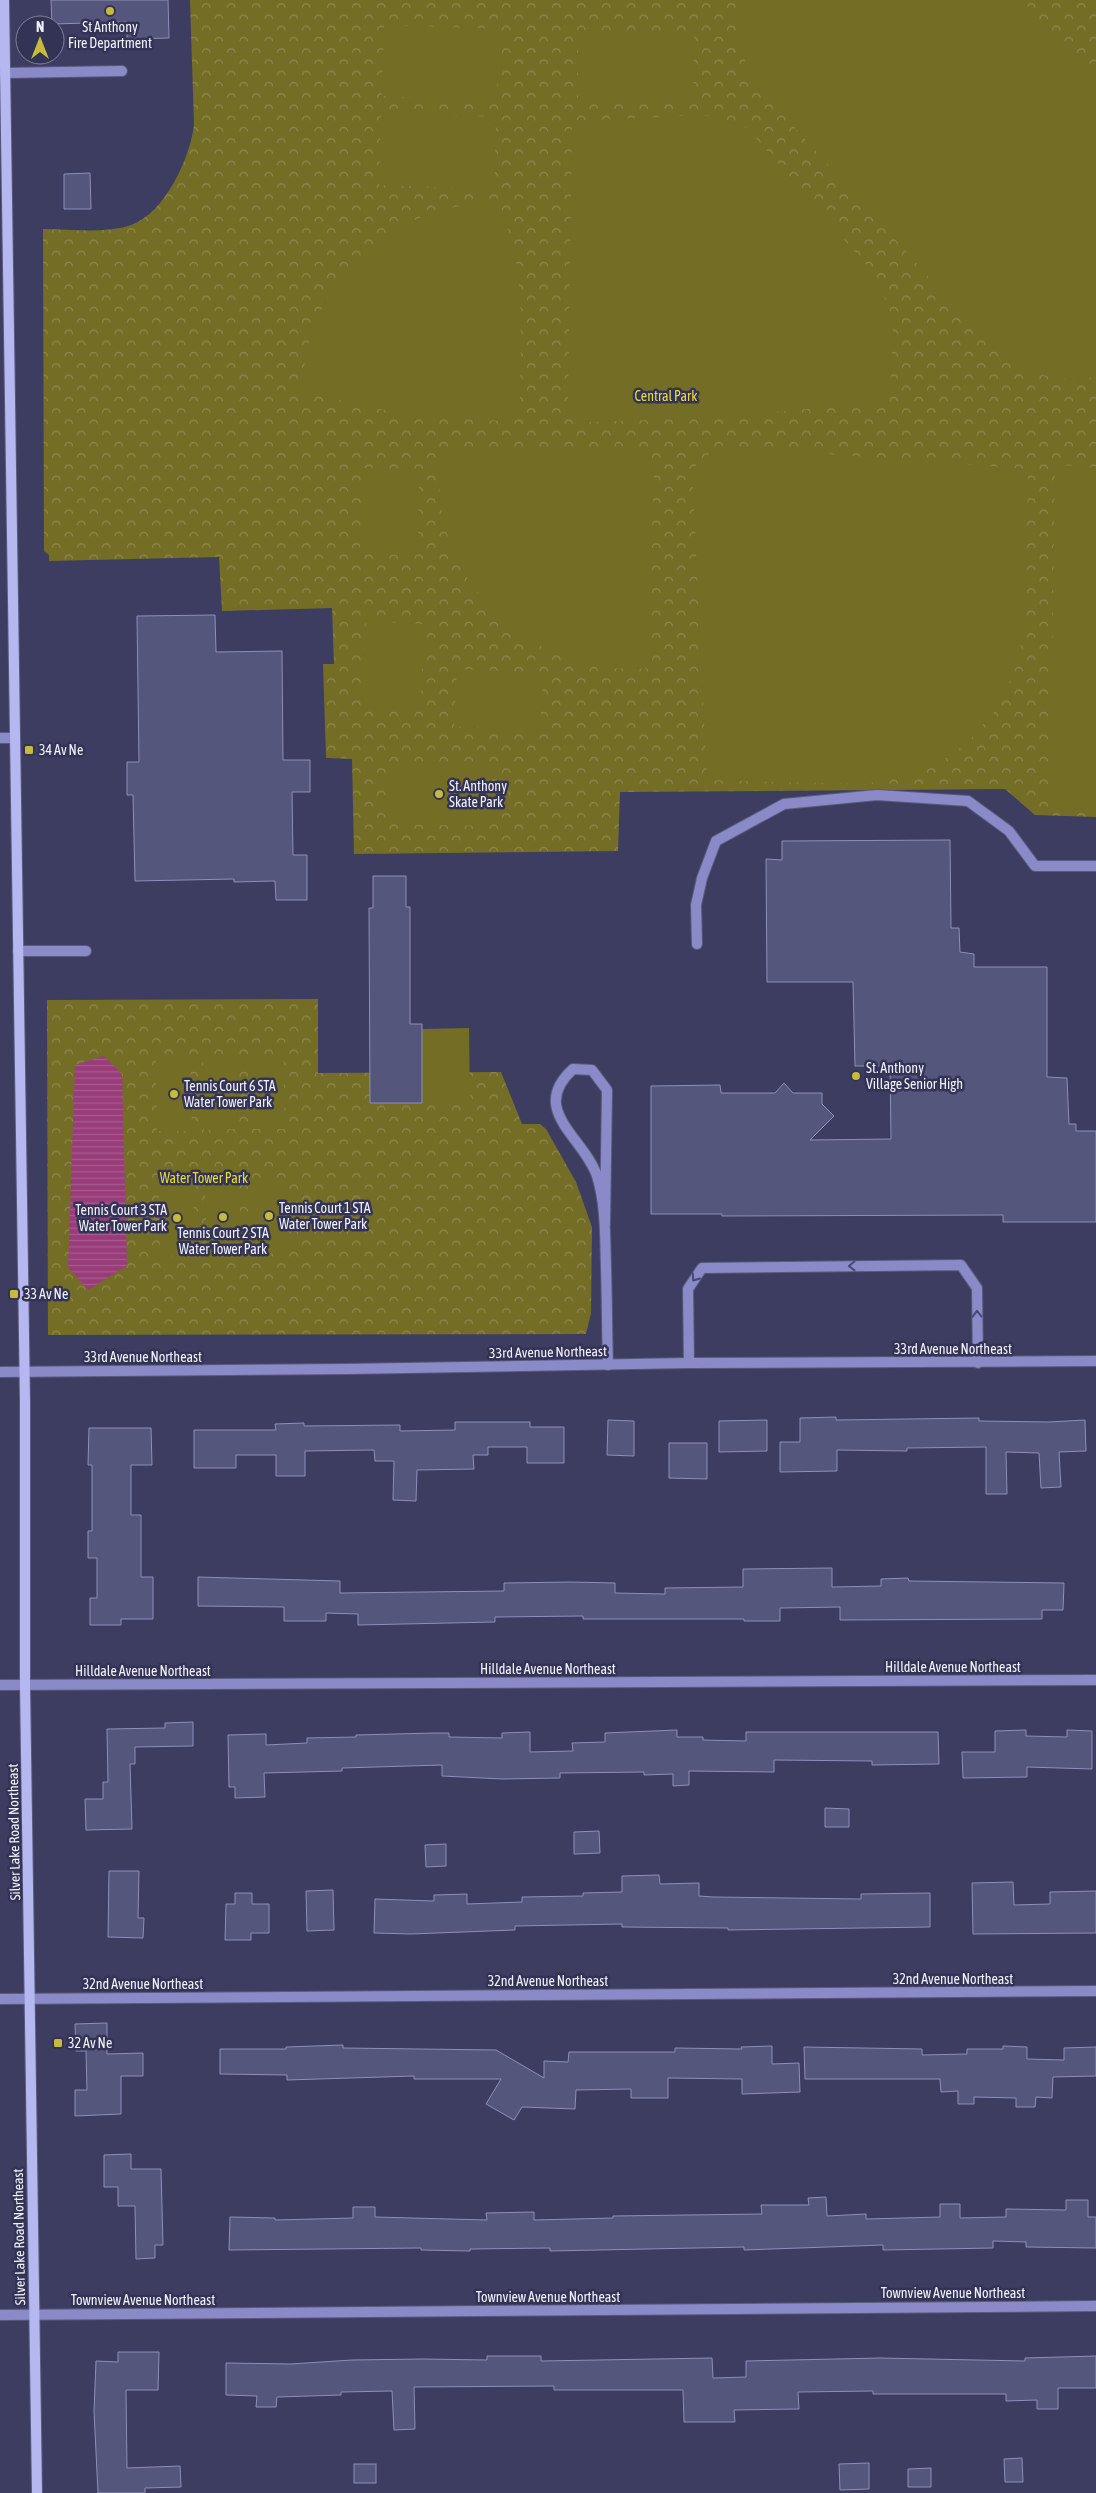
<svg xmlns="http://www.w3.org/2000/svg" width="1096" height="2493" font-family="'Asap Condensed',sans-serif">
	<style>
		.park { fill: url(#park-crowns) }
		.garden { fill: #746d26 }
		.water { fill: url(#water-rules) }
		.building { fill: #55567c; stroke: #8e8fb9 }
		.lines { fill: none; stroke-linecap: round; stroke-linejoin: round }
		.service-casing { stroke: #5a5a7a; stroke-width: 12 }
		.minor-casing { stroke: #5a5a7a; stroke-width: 12 }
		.tertiary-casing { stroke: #5a5a7a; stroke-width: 12 }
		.secondary-casing { stroke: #5a5a7a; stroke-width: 12 }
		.service { stroke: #898ac7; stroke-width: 10 }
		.minor { stroke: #898ac7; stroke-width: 10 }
		.tertiary { stroke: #898ac7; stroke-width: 10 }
		.secondary { stroke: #b5b7f1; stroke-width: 10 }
		.oneway { stroke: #484972 }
		.poi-dot { fill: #c8bb3b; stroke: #333356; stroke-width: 2 }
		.labels { text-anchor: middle; stroke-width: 5; stroke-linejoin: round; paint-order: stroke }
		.poi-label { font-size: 14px; fill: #f1f2fb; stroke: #333356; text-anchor: start }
		.park-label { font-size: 14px; fill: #ecdb36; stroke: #333356 }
		.street-label { font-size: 14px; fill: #f1f2fb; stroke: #333356 }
	</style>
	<defs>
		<pattern id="park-crowns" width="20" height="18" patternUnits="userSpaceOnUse" patternTransform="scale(1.25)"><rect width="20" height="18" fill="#746d26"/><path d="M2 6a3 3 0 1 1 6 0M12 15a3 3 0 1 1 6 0" fill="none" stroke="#8f8951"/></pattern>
		<pattern id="water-rules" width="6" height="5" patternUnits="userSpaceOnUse" patternTransform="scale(1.25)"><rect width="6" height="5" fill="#993d7a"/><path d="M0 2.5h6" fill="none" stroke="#a85a8e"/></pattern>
	</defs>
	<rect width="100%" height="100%" fill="#3d3d62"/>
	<g class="park">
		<path d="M190 0H1096V817L1035 815 1005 789 620 792 618 851 354 854 352 759 326 758 323 664H334L332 608 222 611 219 557 49 561V555L44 551 43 229C71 229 105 234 131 225 165 213 190 158 194 125Z"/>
		<polygon points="318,999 318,1073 501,1072 522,1124 540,1124 546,1129 576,1182 592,1227 591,1313 586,1334 48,1335 47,1000"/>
	</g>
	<g class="garden">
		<path d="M737 0H1022L1096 82V377C1073 381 1046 379 1025 368 986 348 951 302 922 269 869 210 817 152 764 94 744 66 732 35 737 0Z"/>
		<polygon points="384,25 499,29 497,101 382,96"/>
		<polygon points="578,30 694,32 693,103 578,102"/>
		<polygon points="381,113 496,117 494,189 379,185"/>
		<polygon points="701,115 723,119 747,128 875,275 893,319 890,401 713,418 586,422 568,407 572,121"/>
		<path d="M497 202C528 263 520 337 520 403L504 421 415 417 302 391C306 281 388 205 497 202Z"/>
		<polygon points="719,446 1028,469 1025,628 1015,670 995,711 965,745 929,769 866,784 707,780 692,469"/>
		<path d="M439 449 637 452 654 469 651 550 652 668C636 669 619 669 603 667 528 656 460 596 444 521 439 497 439 473 439 449Z"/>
		<polygon points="1055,465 1096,467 1096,810 1050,809"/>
		<polygon points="362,468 419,469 418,555 360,554"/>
		<polygon points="366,621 424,624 420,710 362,707"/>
		<polygon points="457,669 543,673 540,731 454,726"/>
		<polygon points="387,762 492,764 491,826 386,824"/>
		<polygon points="469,1028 470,1104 422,1103 422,1029"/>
		<polygon points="283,1054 285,1129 250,1129 249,1055"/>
		<polygon points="237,1055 238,1129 204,1130 203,1056"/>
		<polygon points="190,1056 192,1131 157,1131 156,1057"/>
		<polygon points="251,1179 286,1179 287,1253 253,1254"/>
		<polygon points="205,1180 239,1180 241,1254 207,1255"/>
		<polygon points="159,1181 193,1181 195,1255 160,1256"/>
	</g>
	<polygon class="water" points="104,1056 122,1074 127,1266 88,1290 68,1267 75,1065"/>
	<g class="building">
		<polygon points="51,0 168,0 169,38 127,39 127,22 52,24"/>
		<polygon points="90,173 91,209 64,209 64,174"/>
		<polygon points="215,615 216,652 282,651 283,760 310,760 310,792 292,792 293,855 307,855 307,900 276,900 275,881 234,882 234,879 135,881 133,795 127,795 127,762 139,762 137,616"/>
		<polygon points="950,840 951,928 959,928 960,952 974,954 974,967 1047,967 1047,1077 1067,1078 1069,1124 1076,1124 1076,1131 1096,1131 1096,1222 1003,1222 1003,1215 722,1216 722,1214 651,1214 651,1086 720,1085 721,1093 775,1093 784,1083 793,1093 822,1093 822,1104 834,1116 810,1140 891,1139 890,1066 855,1066 853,982 767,982 766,859 782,860 782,841"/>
		<polygon points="373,876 406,876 406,907 410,907 410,1024 422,1024 422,1103 370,1103 369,908 373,908"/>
		<polygon points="836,1417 836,1420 979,1418 979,1421 1049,1422 1085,1420 1086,1451 1059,1452 1061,1487 1041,1488 1039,1453 1006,1452 1007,1494 986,1494 986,1447 907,1448 907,1451 837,1450 837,1471 780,1472 780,1442 800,1442 800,1418"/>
		<polygon points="608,1420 634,1421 634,1456 607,1455"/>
		<polygon points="767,1420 767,1451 719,1452 719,1421"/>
		<polygon points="455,1422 530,1422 530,1427 564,1427 564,1463 527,1463 527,1447 488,1447 488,1455 473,1455 474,1469 417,1470 416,1501 393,1500 394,1461 375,1461 374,1450 305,1451 305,1476 276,1476 276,1455 236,1455 236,1468 194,1468 194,1430 276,1430 275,1424 304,1423 304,1426 400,1425 400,1431 455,1430"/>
		<polygon points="89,1428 151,1428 152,1465 131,1465 131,1515 141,1515 141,1577 153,1577 153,1619 121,1619 121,1625 90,1625 90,1598 97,1598 97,1558 88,1558 88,1531 92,1531 92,1465 88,1465"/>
		<polygon points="669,1443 707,1443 707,1479 669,1478"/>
		<polygon points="832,1568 832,1587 881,1586 881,1579 908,1578 909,1581 1064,1583 1063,1610 1042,1610 1042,1619 840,1620 840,1607 780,1608 780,1621 744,1621 744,1619 583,1619 583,1616 495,1617 495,1622 358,1625 358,1614 326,1613 326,1621 284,1621 284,1607 198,1606 198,1577 340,1581 340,1593 504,1591 504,1583 571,1582 615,1583 615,1593 665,1594 665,1588 743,1587 743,1569"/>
		<polygon points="193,1722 193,1746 135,1747 135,1764 130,1764 132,1829 86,1830 85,1799 103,1799 103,1782 108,1782 107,1729 165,1728 165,1723"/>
		<polygon points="677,1730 677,1737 703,1737 703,1740 746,1741 746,1732 938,1732 939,1764 872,1765 872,1761 774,1760 774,1772 689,1771 689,1785 673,1786 673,1774 644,1775 644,1772 560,1773 560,1778 503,1779 442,1776 442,1765 342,1768 342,1771 264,1773 265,1797 235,1798 235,1787 229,1787 228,1735 266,1734 266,1745 307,1743 307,1738 356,1737 356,1735 434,1733 449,1733 449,1737 502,1738 502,1733 530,1732 530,1752 573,1751 572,1743 605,1742 605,1733"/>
		<polygon points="1026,1730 1026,1736 1067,1737 1067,1730 1092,1731 1092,1769 1027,1767 1027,1777 963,1778 962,1752 995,1752 995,1731"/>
		<polygon points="825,1808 849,1809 849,1827 825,1827"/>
		<polygon points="599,1831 600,1853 574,1854 574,1832"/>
		<polygon points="446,1844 446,1866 426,1867 425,1845"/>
		<polygon points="109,1871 139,1871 138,1918 144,1918 143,1938 108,1937"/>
		<polygon points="659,1875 660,1884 699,1883 699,1896 713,1897 861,1899 861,1894 930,1893 930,1927 728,1930 728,1928 622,1927 622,1924 515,1926 515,1930 411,1934 374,1933 375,1899 434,1901 434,1895 467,1894 467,1904 522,1902 522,1897 583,1896 583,1893 622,1892 622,1876"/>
		<polygon points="1013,1882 1014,1905 1050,1904 1050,1892 1096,1891 1096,1933 973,1934 972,1883"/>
		<polygon points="333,1890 334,1930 307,1931 306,1891"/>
		<polygon points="235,1893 252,1893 252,1904 269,1904 269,1933 251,1933 251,1940 225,1940 226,1904 235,1904"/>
		<polygon points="107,2023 107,2054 143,2053 143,2076 121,2076 121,2114 75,2116 75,2090 87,2090 86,2051 76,2051 75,2024"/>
		<polygon points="343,2045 343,2048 496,2050 544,2078 544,2061 568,2062 569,2052 675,2052 675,2048 742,2049 741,2047 772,2046 772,2064 799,2063 800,2092 742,2094 742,2079 668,2078 668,2098 631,2098 631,2089 576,2090 575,2109 522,2107 514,2120 486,2104 501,2079 414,2079 414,2076 287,2080 287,2075 220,2074 220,2049 286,2049 286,2047"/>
		<polygon points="1003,2046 1027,2047 1027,2059 1064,2060 1064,2048 1096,2047 1096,2076 1053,2077 1052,2098 1036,2097 1035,2107 1016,2107 1016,2098 974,2097 974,2104 958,2104 958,2091 941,2092 940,2079 805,2079 804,2047 922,2049 922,2055 967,2054 967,2049 1003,2049"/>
		<polygon points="131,2154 131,2169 161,2169 163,2245 155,2245 155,2258 136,2259 135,2206 118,2206 118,2187 104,2187 104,2155"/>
		<polygon points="826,2197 827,2216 866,2214 866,2219 940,2217 940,2204 960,2204 960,2218 1006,2217 1006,2209 1066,2210 1066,2200 1088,2200 1088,2217 1096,2217 1096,2248 1026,2247 1026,2242 993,2241 993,2248 883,2250 883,2245 744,2250 744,2247 550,2251 550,2248 470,2249 470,2251 421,2250 421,2248 229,2250 230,2217 275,2218 275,2220 353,2218 353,2207 375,2207 375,2217 487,2220 486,2213 534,2212 534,2220 613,2218 613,2216 762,2214 761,2205 809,2205 808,2198"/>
		<polygon points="118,2352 159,2352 158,2390 126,2390 127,2468 180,2466 181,2487 145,2488 145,2493 98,2493 94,2411 96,2361 118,2362"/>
		<polygon points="487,2356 541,2356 541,2361 712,2358 713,2378 746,2377 746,2361 880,2358 1025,2361 1025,2358 1096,2356 1096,2388 1058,2388 1058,2409 1037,2409 1037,2400 1006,2401 1006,2394 873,2394 873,2391 798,2392 799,2409 734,2410 735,2422 684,2422 683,2390 554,2390 554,2386 414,2387 415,2429 394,2430 392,2391 341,2392 341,2395 277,2397 276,2407 256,2407 257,2396 226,2395 226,2363 291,2364 352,2360 423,2359 487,2360"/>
		<polygon points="1022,2458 1023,2482 1005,2482 1004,2459"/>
		<polygon points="869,2463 869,2489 840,2490 839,2464"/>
		<rect x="354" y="2464" width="22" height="19"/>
		<polygon points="931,2468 931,2487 908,2487 908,2469"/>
	</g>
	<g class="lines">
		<defs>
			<g id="service">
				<polyline points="5,73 122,71"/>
				<polyline points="697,944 696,905 702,878 716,841 784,804 877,795 968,801 1009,831 1035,866 1096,866"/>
				<polyline points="18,951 86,951"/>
				<path d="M605 1225 607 1090 592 1070 573 1069C528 1110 584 1137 597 1176 606 1205 605 1237 606 1267 607 1300 607 1332 608 1365"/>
				<polyline points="689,1363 688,1289 702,1268 961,1265 977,1288 978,1363"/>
			</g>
			<g id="minor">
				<polyline points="0,738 13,738"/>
				<polyline points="0,1685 1096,1680"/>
				<polyline points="0,1999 1096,1991"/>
				<polyline points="0,2315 1096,2306"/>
			</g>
			<polyline id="tertiary" points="0,1372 346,1369 689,1363 1096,1361"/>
			<polyline id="secondary" points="4,0 25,1402 25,1685 37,2493"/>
		</defs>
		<use href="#service" class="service-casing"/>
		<use href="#minor" class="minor-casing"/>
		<use href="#tertiary" class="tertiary-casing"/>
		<use href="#secondary" class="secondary-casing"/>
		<use href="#service" class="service"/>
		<use href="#minor" class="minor"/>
		<use href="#tertiary" class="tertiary"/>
		<use href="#secondary" class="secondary"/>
	</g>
	<defs><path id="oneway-chevron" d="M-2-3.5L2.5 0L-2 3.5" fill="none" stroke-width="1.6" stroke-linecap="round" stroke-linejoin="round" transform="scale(1.25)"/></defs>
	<g class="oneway">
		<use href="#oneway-chevron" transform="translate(852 1266) rotate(179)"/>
		<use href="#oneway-chevron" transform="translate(695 1278) rotate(125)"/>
		<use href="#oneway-chevron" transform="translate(977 1314) rotate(-91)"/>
	</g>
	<g class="poi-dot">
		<circle cx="110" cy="11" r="5"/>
		<rect x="24" y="745" width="10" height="10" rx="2.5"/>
		<circle cx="439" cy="794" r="5"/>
		<circle cx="856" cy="1076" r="5"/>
		<circle cx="174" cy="1094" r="5"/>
		<circle cx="269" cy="1216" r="5"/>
		<circle cx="223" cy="1217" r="5"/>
		<circle cx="177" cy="1218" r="5"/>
		<rect x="9" y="1289" width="10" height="10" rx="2.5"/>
		<rect x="53" y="2038" width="10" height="10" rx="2.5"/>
	</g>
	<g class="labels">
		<g class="poi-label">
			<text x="110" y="32" text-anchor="middle">St Anthony<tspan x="110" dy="16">Fire Department</tspan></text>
			<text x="39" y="755">34 Av Ne</text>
			<text x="449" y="791">St. Anthony<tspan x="449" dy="16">Skate Park</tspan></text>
			<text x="866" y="1073">St. Anthony<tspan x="866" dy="16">Village Senior High</tspan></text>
			<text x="184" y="1091">Tennis Court 6 STA<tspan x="184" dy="16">Water Tower Park</tspan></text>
			<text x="279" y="1213">Tennis Court 1 STA<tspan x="279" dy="16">Water Tower Park</tspan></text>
			<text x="167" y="1215" text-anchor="end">Tennis Court 3 STA<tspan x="167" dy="16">Water Tower Park</tspan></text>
			<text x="223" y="1238" text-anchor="middle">Tennis Court 2 STA<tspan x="223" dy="16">Water Tower Park</tspan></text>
			<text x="24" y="1299">33 Av Ne</text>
			<text x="68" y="2048">32 Av Ne</text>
		</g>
		<g class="park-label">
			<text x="666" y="401">Central Park</text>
			<text x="204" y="1183">Water Tower Park</text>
		</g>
		<g class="street-label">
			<text x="953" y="1354">33rd Avenue Northeast</text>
			<text transform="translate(548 1352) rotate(-1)" y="5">33rd Avenue Northeast</text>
			<text x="143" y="1362">33rd Avenue Northeast</text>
			<text x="953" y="1672">Hilldale Avenue Northeast</text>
			<text x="548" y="1674">Hilldale Avenue Northeast</text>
			<text x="143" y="1676">Hilldale Avenue Northeast</text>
			<text transform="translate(14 1832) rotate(-91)" y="5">Silver Lake Road Northeast</text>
			<text x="953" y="1984">32nd Avenue Northeast</text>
			<text x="548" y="1986">32nd Avenue Northeast</text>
			<text x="143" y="1989">32nd Avenue Northeast</text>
			<text transform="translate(19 2237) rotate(-91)" y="5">Silver Lake Road Northeast</text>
			<text x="953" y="2298">Townview Avenue Northeast</text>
			<text x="548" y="2302">Townview Avenue Northeast</text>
			<text x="143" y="2305">Townview Avenue Northeast</text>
		</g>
	</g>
	<g transform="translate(40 40)"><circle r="24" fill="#333356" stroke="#7f7f98"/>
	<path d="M0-4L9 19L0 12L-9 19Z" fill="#c8bb3b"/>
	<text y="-8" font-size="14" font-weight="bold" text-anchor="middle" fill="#f1f2fb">N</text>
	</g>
</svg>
